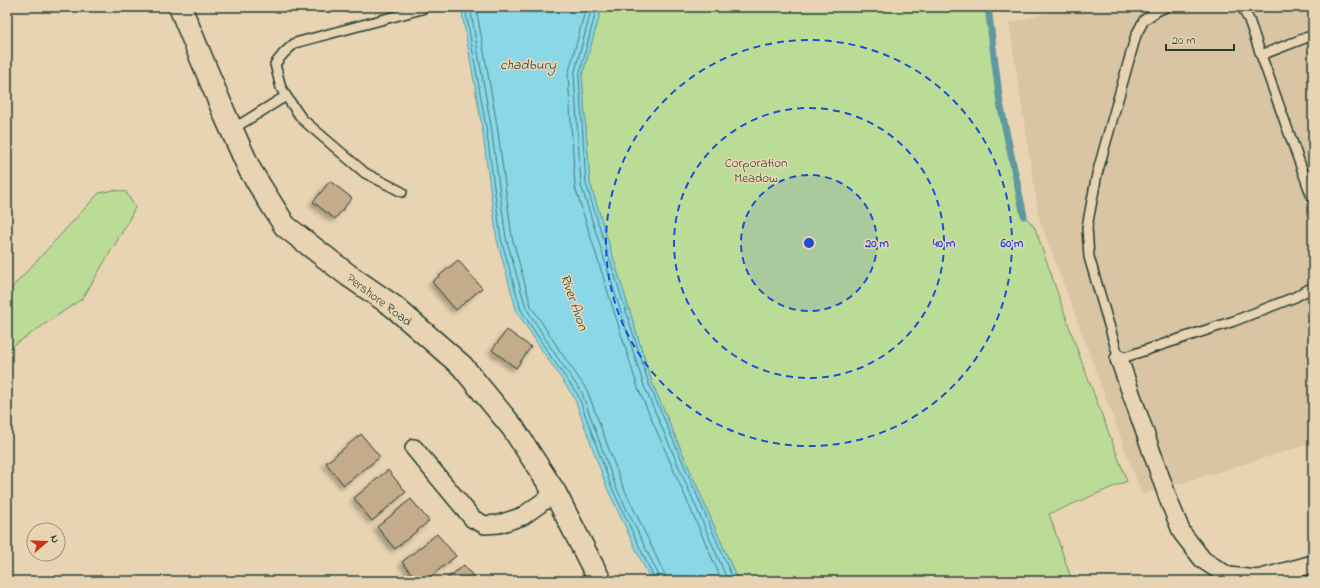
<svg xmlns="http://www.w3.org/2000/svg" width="1320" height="588" font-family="'Indie Flower',sans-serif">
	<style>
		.built { fill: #d9c4a4 }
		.green { fill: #bbdc96; stroke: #6d8c65 }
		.water { fill: #89d7e7; stroke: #5f999f }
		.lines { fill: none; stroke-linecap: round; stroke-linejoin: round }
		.shore { stroke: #497b7c; stroke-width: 1 }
		.stream { stroke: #5f999f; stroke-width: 7 }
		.building { fill: #c4ac8a; stroke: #1f3d34; filter: url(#shadow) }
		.lane-casing { stroke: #1f3d34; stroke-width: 12 }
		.street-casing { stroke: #1f3d34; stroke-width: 20 }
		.secondary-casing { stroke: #1f3d34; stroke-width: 25 }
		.lane { stroke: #e8d3b2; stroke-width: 9 }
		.street { stroke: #e8d3b2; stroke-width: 17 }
		.secondary { stroke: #e8d3b2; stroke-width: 22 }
		.ring { fill: none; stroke: #1d4ed8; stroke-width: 2; stroke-dasharray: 7 5 }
		.labels { text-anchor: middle; stroke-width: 3.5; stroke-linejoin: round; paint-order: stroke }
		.park-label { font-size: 13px; fill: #274539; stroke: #e8d3b2 }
		.street-label { font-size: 13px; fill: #1f3d34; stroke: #e8d3b2 }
		.water-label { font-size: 14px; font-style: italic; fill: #24453d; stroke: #e8d3b2 }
		.centre { fill: #1d4ed8; stroke: #e8d3b2; stroke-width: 2 }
		.ring-label { font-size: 12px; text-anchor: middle; font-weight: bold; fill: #1d4ed8; stroke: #e8d3b2; stroke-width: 3.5; stroke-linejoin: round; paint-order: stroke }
	</style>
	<defs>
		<filter id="shadow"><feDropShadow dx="-3.5" dy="3.5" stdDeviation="2" flood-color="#0004"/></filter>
	</defs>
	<rect width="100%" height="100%" fill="#e8d3b2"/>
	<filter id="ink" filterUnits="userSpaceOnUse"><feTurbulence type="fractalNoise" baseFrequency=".025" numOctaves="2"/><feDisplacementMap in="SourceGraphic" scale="8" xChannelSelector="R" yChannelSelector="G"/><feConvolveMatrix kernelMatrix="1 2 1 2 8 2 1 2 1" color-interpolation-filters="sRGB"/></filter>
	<g filter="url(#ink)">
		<polygon class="built" points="1069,7 1313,7 1313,443 1142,495 1039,218 1009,23"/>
		<g class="green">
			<polygon points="602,7 988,7 1000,103 1024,215 1035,228 1078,352 1127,481 1049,514 1072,581 738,581 652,383 590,183 582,76"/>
			<polygon points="114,190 126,192 135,207 127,224 83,298 7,350 7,293 99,193"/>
		</g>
		<polygon class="water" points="461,7 602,7 582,76 590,183 652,383 738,581 651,581 607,488 574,397 548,359 517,312 497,240 482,127"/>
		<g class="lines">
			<g class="shore">
				<polyline points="465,7 486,127 501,239 521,310 551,357 578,395 611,486 654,578 655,581"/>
				<polyline points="470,7 491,126 506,238 526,308 555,354 582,393 615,485 659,576 660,581"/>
				<polyline points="476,7 497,125 512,237 531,306 560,351 587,390 621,482 664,573 666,581"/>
				<polyline points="586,7 568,75 575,187 638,388 722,581"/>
				<polyline points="592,7 574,75 581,185 644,386 728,581"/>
				<polyline points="597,7 579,76 586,184 649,384 734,581"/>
			</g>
			<polyline class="stream" points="988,7 1000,103 1024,216"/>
		</g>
		<g class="building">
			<polygon points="330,181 352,198 335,219 313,202"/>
			<polygon points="458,260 482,288 456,310 432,282"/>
			<polygon points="507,330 531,347 516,368 492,350"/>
			<polygon points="361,434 380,457 344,485 326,463"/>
			<polygon points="388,470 406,492 372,521 354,498"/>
			<polygon points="411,499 429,521 395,549 377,527"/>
			<polygon points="437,534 456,556 425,581 418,581 402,562"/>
			<polygon points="464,565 477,581 444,581"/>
		</g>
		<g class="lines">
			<defs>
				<g id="lane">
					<polyline points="1166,7 1157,11 1144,20 1136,35 1097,174 1087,227 1089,257 1119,359 1234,321 1295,297 1313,287"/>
					<polyline points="1242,7 1249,20 1261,55 1313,200"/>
					<polyline points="1261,55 1313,35"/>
					<polyline points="286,96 281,88 275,64 284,53 295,43 422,9"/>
					<polyline points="231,130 286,96 302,119 365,173 402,192"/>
				</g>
				<g id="street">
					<polyline points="1119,359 1169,501 1182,533 1203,560 1228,576 1258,579 1313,564"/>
					<polyline points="414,448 473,519 485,525 499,524 523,516 555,493"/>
				</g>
				<polyline id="secondary" points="180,7 225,115 250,170 285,226 348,275 393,306 462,366 513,428 555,493 600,581"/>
			</defs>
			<use href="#lane" class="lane-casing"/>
			<use href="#street" class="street-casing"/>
			<use href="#secondary" class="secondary-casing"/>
			<use href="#lane" class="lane"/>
			<use href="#street" class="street"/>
			<use href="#secondary" class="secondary"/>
		</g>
	</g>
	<circle cx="809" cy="243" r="68" fill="#1d4ed8" fill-opacity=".12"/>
	<g class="ring">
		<circle cx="809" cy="243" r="68"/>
		<circle cx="809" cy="243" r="135"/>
		<circle cx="809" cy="243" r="203"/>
	</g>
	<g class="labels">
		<g class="park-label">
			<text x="756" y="167">Corporation<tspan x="756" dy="15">Meadow</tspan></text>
		</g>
		<g class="street-label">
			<text transform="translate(380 299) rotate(37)" y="5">Pershore Road</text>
		</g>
		<g class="water-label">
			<text x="528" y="69">chadbury</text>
			<text transform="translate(575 302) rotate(71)" y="5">River Avon</text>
		</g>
	</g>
	<circle cx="809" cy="243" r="6" class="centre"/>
	<g class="ring-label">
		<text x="877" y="247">20 m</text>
		<text x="944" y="247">40 m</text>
		<text x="1012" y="247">60 m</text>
	</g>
	<rect width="1320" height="588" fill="none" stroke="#e8d3b2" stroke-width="24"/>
	<rect x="12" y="12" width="1296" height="564" fill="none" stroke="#1f3d34" stroke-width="1.5" filter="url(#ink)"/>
	<g transform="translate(46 542) rotate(71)"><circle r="19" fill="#e8d3b2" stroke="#989780"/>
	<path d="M0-3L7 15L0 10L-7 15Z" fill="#c8321e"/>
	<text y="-6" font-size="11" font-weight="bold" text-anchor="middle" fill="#1f3d34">N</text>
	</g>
	<path d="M1166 44v6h68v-6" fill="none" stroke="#1f3d34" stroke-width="2"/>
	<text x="1172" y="44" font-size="12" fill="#1f3d34" stroke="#e8d3b2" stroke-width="3" paint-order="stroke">20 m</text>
</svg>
